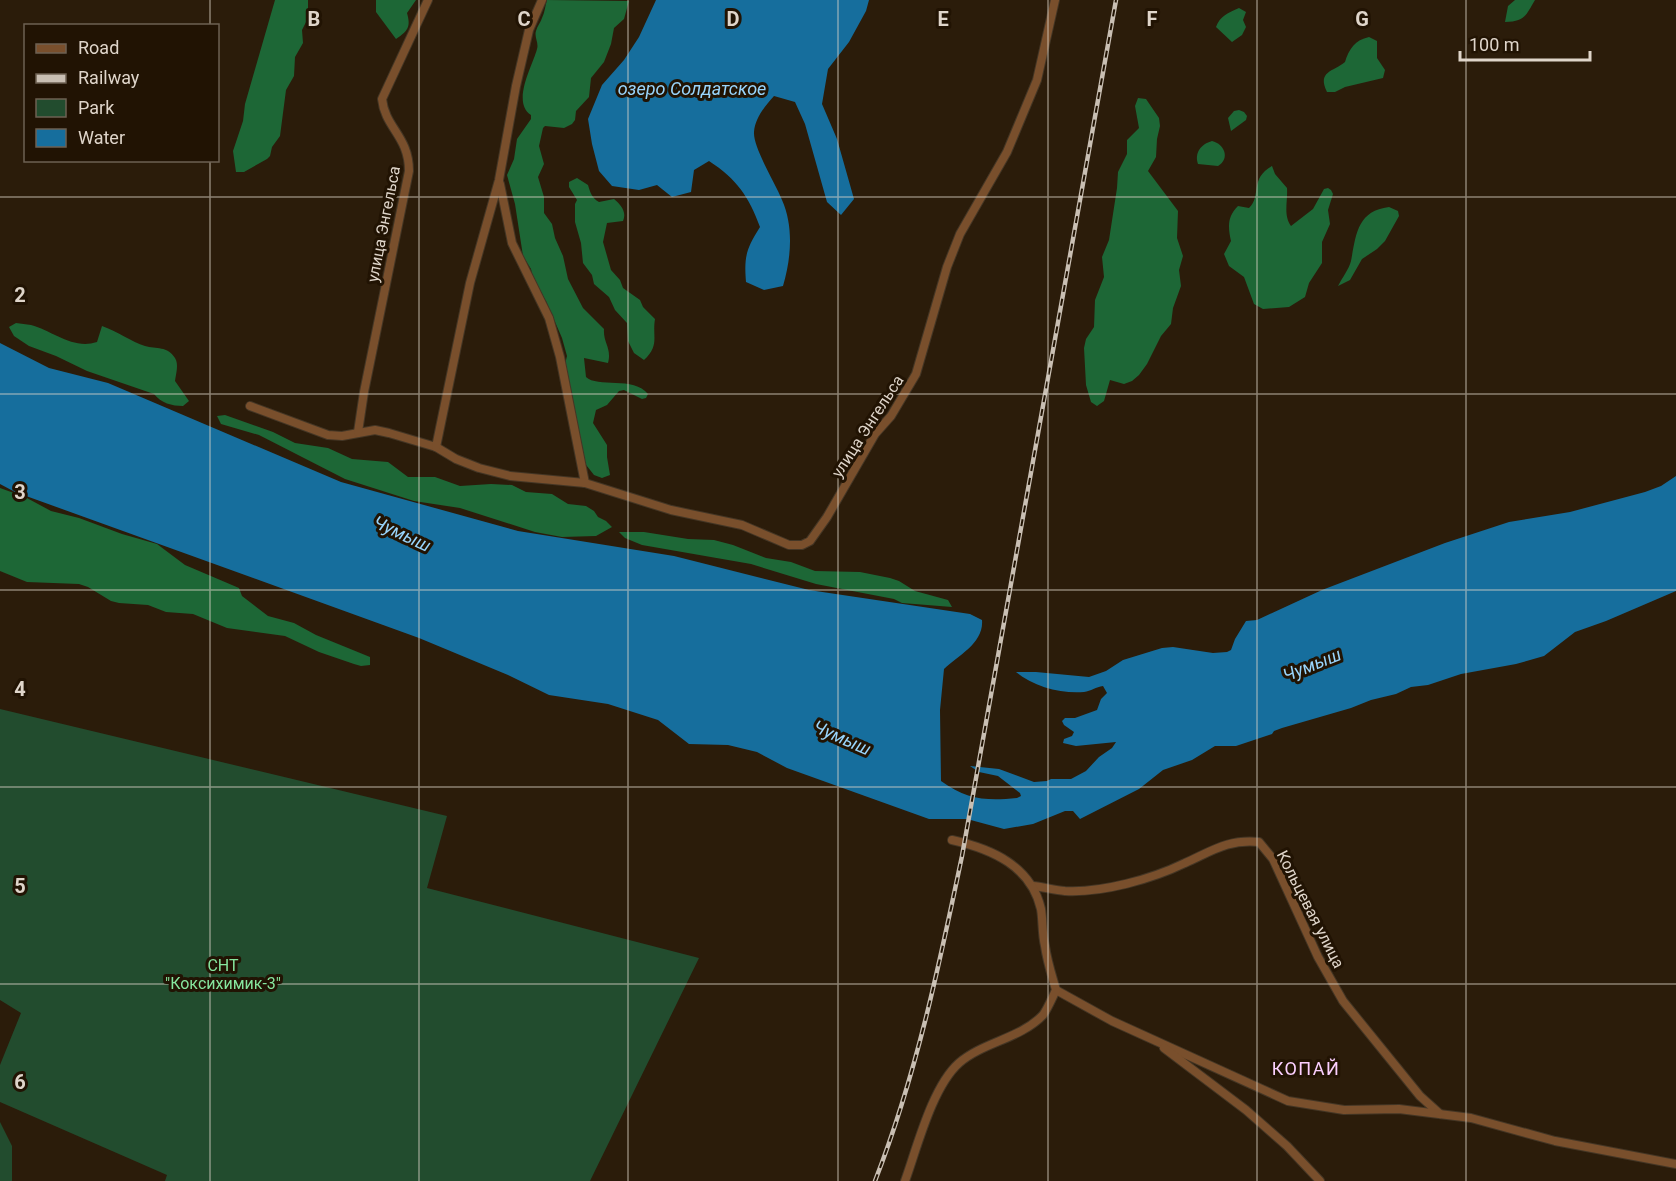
<svg xmlns="http://www.w3.org/2000/svg" width="1676" height="1181" font-family="Roboto,sans-serif">
	<style>
		.green { fill: #224c2e }
		.forest { fill: #1d6736 }
		.water { fill: #166e9d }
		.lines { fill: none; stroke-linecap: round; stroke-linejoin: round }
		.street-casing { stroke: #443625; stroke-width: 10 }
		.street { stroke: #794f2c; stroke-width: 8 }
		.rail-casing { stroke: #c9bfb3; stroke-width: 4.5 }
		.rail { stroke: #211303; stroke-width: 2; stroke-dasharray: 7; stroke-linecap: butt }
		.grid { fill: none; stroke: #dfd5ca; stroke-width: 1.5; stroke-opacity: 0.55 }
		.labels { text-anchor: middle; stroke-width: 6; stroke-linejoin: round; paint-order: stroke }
		.street-label { font-size: 16px; fill: #dfd5ca; stroke: #211303 }
		.park-label { font-size: 16px; fill: #86e69e; stroke: #211303 }
		.water-label { font-size: 18px; font-style: italic; fill: #99d5fc; stroke: #211303 }
		.neighbourhood-label { font-size: 18px; letter-spacing: 1.5px; fill: #fbcfff; stroke: #211303 }
		.grid-label { font-size: 20px; text-anchor: middle; font-weight: bold; fill: #dfd5ca; stroke: #211303; stroke-width: 6; stroke-linejoin: round; paint-order: stroke }
	</style>
	<rect width="100%" height="100%" fill="#2b1c0a"/>
	<g class="green">
		<polygon points="0,709 447,816 427,888 699,958 590,1181 165,1181 167,1175 0,1102 0,1065 21,1013 0,1000"/>
		<polygon points="0,1122 12,1146 12,1181 0,1181"/>
	</g>
	<g class="forest">
		<polygon points="275,0 308,0 308,18 302,30 303,43 295,57 294,76 286,90 280,136 272,147 270,156 267,159 244,172 236,172 233,151 243,121 245,104"/>
		<path d="M376 0H416L407 13C411 27 408 31 396 39L376 12Z"/>
		<path d="M547 0 629 1 624 19 614 28 611 44 604 62 591 78 589 97 576 111 575 120 572 124 564 128 545 126 543 128 539 146 544 164 538 177 544 197V213L552 224 555 238 563 256 568 279 583 308 604 329C603 343 612 348 608 363L584 358 586 377C597 388 634 376 648 394L646 398 642 399 624 390 619 391 607 405 596 410 593 423 607 445V457L610 475 602 478 594 475 583 461 564 368 567 356 562 338 546 301 534 283 531 269 523 256 515 204 507 175 514 159 517 139 531 119V115C511 102 533 65 537 49 539 43 534 37 536 31 537 26 541 22 542 18 545 12 545 6 547 0Z"/>
		<path d="M1515 0H1535C1526 15 1525 22 1505 22L1508 6Z"/>
		<path d="M1239 8 1246 12 1243 20 1246 27 1242 35 1232 42 1216 27C1220 16 1228 13 1239 8Z"/>
		<path d="M1369 37 1377 41V58L1385 70 1383 78 1345 87 1335 92H1327C1317 71 1333 72 1345 62 1349 49 1355 40 1369 37Z"/>
		<polygon points="1138,98 1146,99 1159,118 1160,126 1157,139 1156,157 1148,171 1178,211 1177,238 1183,256 1179,270 1181,286 1173,308 1171,324 1161,336 1147,364 1139,375 1132,381 1124,384 1110,380 1104,401 1097,406 1091,402 1086,385 1084,348 1086,339 1094,327 1095,300 1104,277 1102,257 1109,240 1117,188 1118,172 1127,154 1127,140 1139,128 1135,106"/>
		<polygon points="1239,110 1244,112 1247,116 1246,120 1231,131 1228,118 1234,111"/>
		<path d="M1212 141C1225 144 1230 159 1218 166L1198 164C1194 153 1201 144 1212 141Z"/>
		<path d="M1272 166 1275 174 1287 188C1288 201 1283 215 1291 226L1313 209 1324 189 1328 188 1331 190 1333 194 1328 210 1330 224 1322 242V263L1309 283 1305 297 1289 307 1263 309 1254 304 1244 277 1229 266 1224 254 1231 241C1228 227 1227 217 1238 206L1249 208C1262 196 1249 179 1272 166Z"/>
		<path d="M577 178 588 185C590 192 592 198 599 202L614 199C621 205 627 212 623 221L607 223 603 242 611 270 620 280 623 288 640 300 643 307 655 319C652 337 660 345 644 360L634 353 628 341 627 323 615 310 609 297 594 284 592 275 583 263 581 243 575 222V204L577 200 569 187V182Z"/>
		<path d="M1389 207 1398 211 1399 216 1385 241 1377 249 1362 259 1350 280 1338 286C1342 278 1349 269 1351 261 1356 235 1357 211 1389 207Z"/>
		<path d="M16 323C21 324 26 324 31 325 53 331 73 350 97 342L102 326C117 331 132 342 145 346 156 349 168 346 175 358 179 364 176 374 175 381L189 401 183 406C172 406 161 403 154 394L87 371 56 356 29 346 14 336 9 327Z"/>
		<polygon points="225,415 273,432 295,443 328,448 352,459 388,462 408,477 435,477 460,486 491,484 512,485 526,492 552,494 568,504 586,506 594,511 598,517 606,521 612,527 596,536 562,537 535,532 460,508 414,501 345,479 259,435 221,424 217,416"/>
		<polygon points="0,488 25,497 51,511 79,518 122,534 157,544 185,565 239,588 242,596 268,616 294,623 316,635 370,657 370,665 361,666 354,664 319,652 285,636 227,628 193,614 166,612 148,605 119,603 111,601 88,587 79,584 27,582 0,571"/>
		<polygon points="619,532 644,532 688,539 714,540 733,545 766,558 791,562 815,571 860,572 890,578 899,581 915,591 948,600 952,607 902,603 894,599 816,584 751,564 642,545 625,538"/>
	</g>
	<g class="water">
		<path d="M656 0H869L866 11 849 42 828 69 822 104 837 139 854 199 841 215 827 202 805 124 795 102 774 96C765 106 755 118 754 132 753 148 776 184 782 200 794 227 791 259 783 286L764 290 746 282C744 257 746 249 760 227 749 197 737 179 709 161L694 170 691 192 672 197 657 185 639 190 612 186 599 171 592 144 588 119 602 85 624 60 639 37Z"/>
		<path d="M0 343 49 368 108 383 341 482 518 531 674 556 809 590 970 614 982 620C984 643 959 655 944 669L940 710 941 781C967 800 987 801 1017 798L1021 796 1020 793 998 776 979 772 970 766 999 769 1034 782 1047 781 1051 779H1071L1086 771 1099 757 1112 748 1116 742 1076 746 1063 743 1064 739 1072 736 1074 732 1064 725 1062 721 1065 718H1075L1097 710 1101 699 1107 693 1103 686C1096 687 1091 691 1084 692 1062 694 1034 687 1016 672H1036L1089 677 1106 671 1123 660 1162 648 1173 647 1213 653 1227 652 1231 650 1235 639 1246 621 1257 620 1322 590 1445 543 1509 522 1570 512 1645 492 1661 486 1676 476V591L1606 621 1575 632 1544 656 1516 664 1461 674 1428 685 1411 687 1396 694 1371 700 1351 708 1282 728 1274 731 1272 734 1236 746H1215L1192 760 1163 770 1139 789 1080 819 1073 811H1065L1033 824 1004 829 967 819H929L787 768 757 752 728 745 689 744 658 720 608 704 549 695 508 675 419 638 15 492 0 484Z"/>
	</g>
	<g class="lines">
		<defs>
			<g id="street">
				<polyline points="500,184 512,243 549,318 560,357 585,483"/>
				<polyline points="250,406 328,435 342,436 375,430 389,433 436,447 456,459 479,468 510,476 585,483 671,510 742,525 789,545 802,545 810,541 827,517 875,434 891,416 916,374 947,267 960,234 1007,152 1037,80 1055,0"/>
				<path d="M358 432 364 392 409 171C409 136 385 128 382 99L428 0"/>
				<polyline points="436,447 470,283 499,180 516,86 529,30 542,0"/>
				<path d="M1033 886C1043 887 1054 890 1065 891 1102 893 1152 879 1185 863 1212 851 1228 839 1259 842L1273 859 1318 957 1343 1001 1420 1096 1440 1114"/>
				<polyline points="1056,990 1112,1021 1288,1101 1344,1110 1399,1109 1471,1118 1555,1141 1676,1164"/>
				<polyline points="1164,1048 1246,1110 1287,1146 1320,1181"/>
				<path d="M905 1181C917 1148 932 1087 959 1063 983 1042 1020 1039 1043 1015 1048 1008 1052 998 1056 990 1052 976 1047 961 1045 946 1042 934 1043 921 1041 909 1031 866 992 849 952 840"/>
			</g>
		</defs>
		<use href="#street" class="street-casing"/>
		<use href="#street" class="street"/>
		<defs>
			<path id="rail" d="M875 1181C916 1076 939 966 962 856L1116 0"/>
		</defs>
		<use href="#rail" class="rail-casing"/>
		<use href="#rail" class="rail"/>
	</g>
	<path class="grid" d="M210 0V26M419 0V1181M628 0V1181M838 0V1181M1048 0V1181M1257 0V1181M1466 0V1181M210 160V1181M0 197H1676M0 394H1676M0 590H1676M0 787H1676M0 984H1676"/>
	<g class="labels">
		<g class="street-label">
			<text transform="translate(383 224) rotate(-79)" y="6">улица Энгельса</text>
			<text transform="translate(867 426) rotate(-57)" y="6">улица Энгельса</text>
			<text transform="translate(1311 909) rotate(63)" y="6">Кольцевая улица</text>
		</g>
		<g class="park-label">
			<text x="223" y="971">СНТ<tspan x="223" dy="18">"Коксихимик-3"</tspan></text>
		</g>
		<g class="water-label">
			<text x="692" y="95">озеро Солдатское</text>
			<text transform="translate(402 534) rotate(25)" y="6">Чумыш</text>
			<text transform="translate(1312 665) rotate(-22)" y="6">Чумыш</text>
			<text transform="translate(842 738) rotate(24)" y="6">Чумыш</text>
		</g>
		<g class="neighbourhood-label">
			<text x="1306" y="1075">КОПАЙ</text>
		</g>
	</g>
	<g class="grid-label">
		<text x="314" y="26">B</text>
		<text x="524" y="26">C</text>
		<text x="733" y="26">D</text>
		<text x="943" y="26">E</text>
		<text x="1152" y="26">F</text>
		<text x="1362" y="26">G</text>
		<text x="20" y="302">2</text>
		<text x="20" y="499">3</text>
		<text x="20" y="696">4</text>
		<text x="20" y="893">5</text>
		<text x="20" y="1089">6</text>
	</g>
	<rect x="24" y="24" width="195" height="138" fill="#211303" stroke="#6d6153" stroke-width="1.5"/>
	<rect x="36" y="44" width="30" height="9" fill="#794f2c" stroke="#6d6153" stroke-width="1.5"/>
	<text x="78" y="54" font-size="18" fill="#dfd5ca">Road</text>
	<rect x="36" y="74" width="30" height="9" fill="#c9bfb3" stroke="#6d6153" stroke-width="1.5"/>
	<text x="78" y="84" font-size="18" fill="#dfd5ca">Railway</text>
	<rect x="36" y="99" width="30" height="18" fill="#224c2e" stroke="#6d6153" stroke-width="1.5"/>
	<text x="78" y="114" font-size="18" fill="#dfd5ca">Park</text>
	<rect x="36" y="129" width="30" height="18" fill="#166e9d" stroke="#6d6153" stroke-width="1.5"/>
	<text x="78" y="144" font-size="18" fill="#dfd5ca">Water</text>
	<path d="M1460 51v9h130v-9" fill="none" stroke="#dfd5ca" stroke-width="3"/>
	<text x="1469" y="51" font-size="18" fill="#dfd5ca" stroke="#211303" stroke-width="4.5" paint-order="stroke">100 m</text>
</svg>
